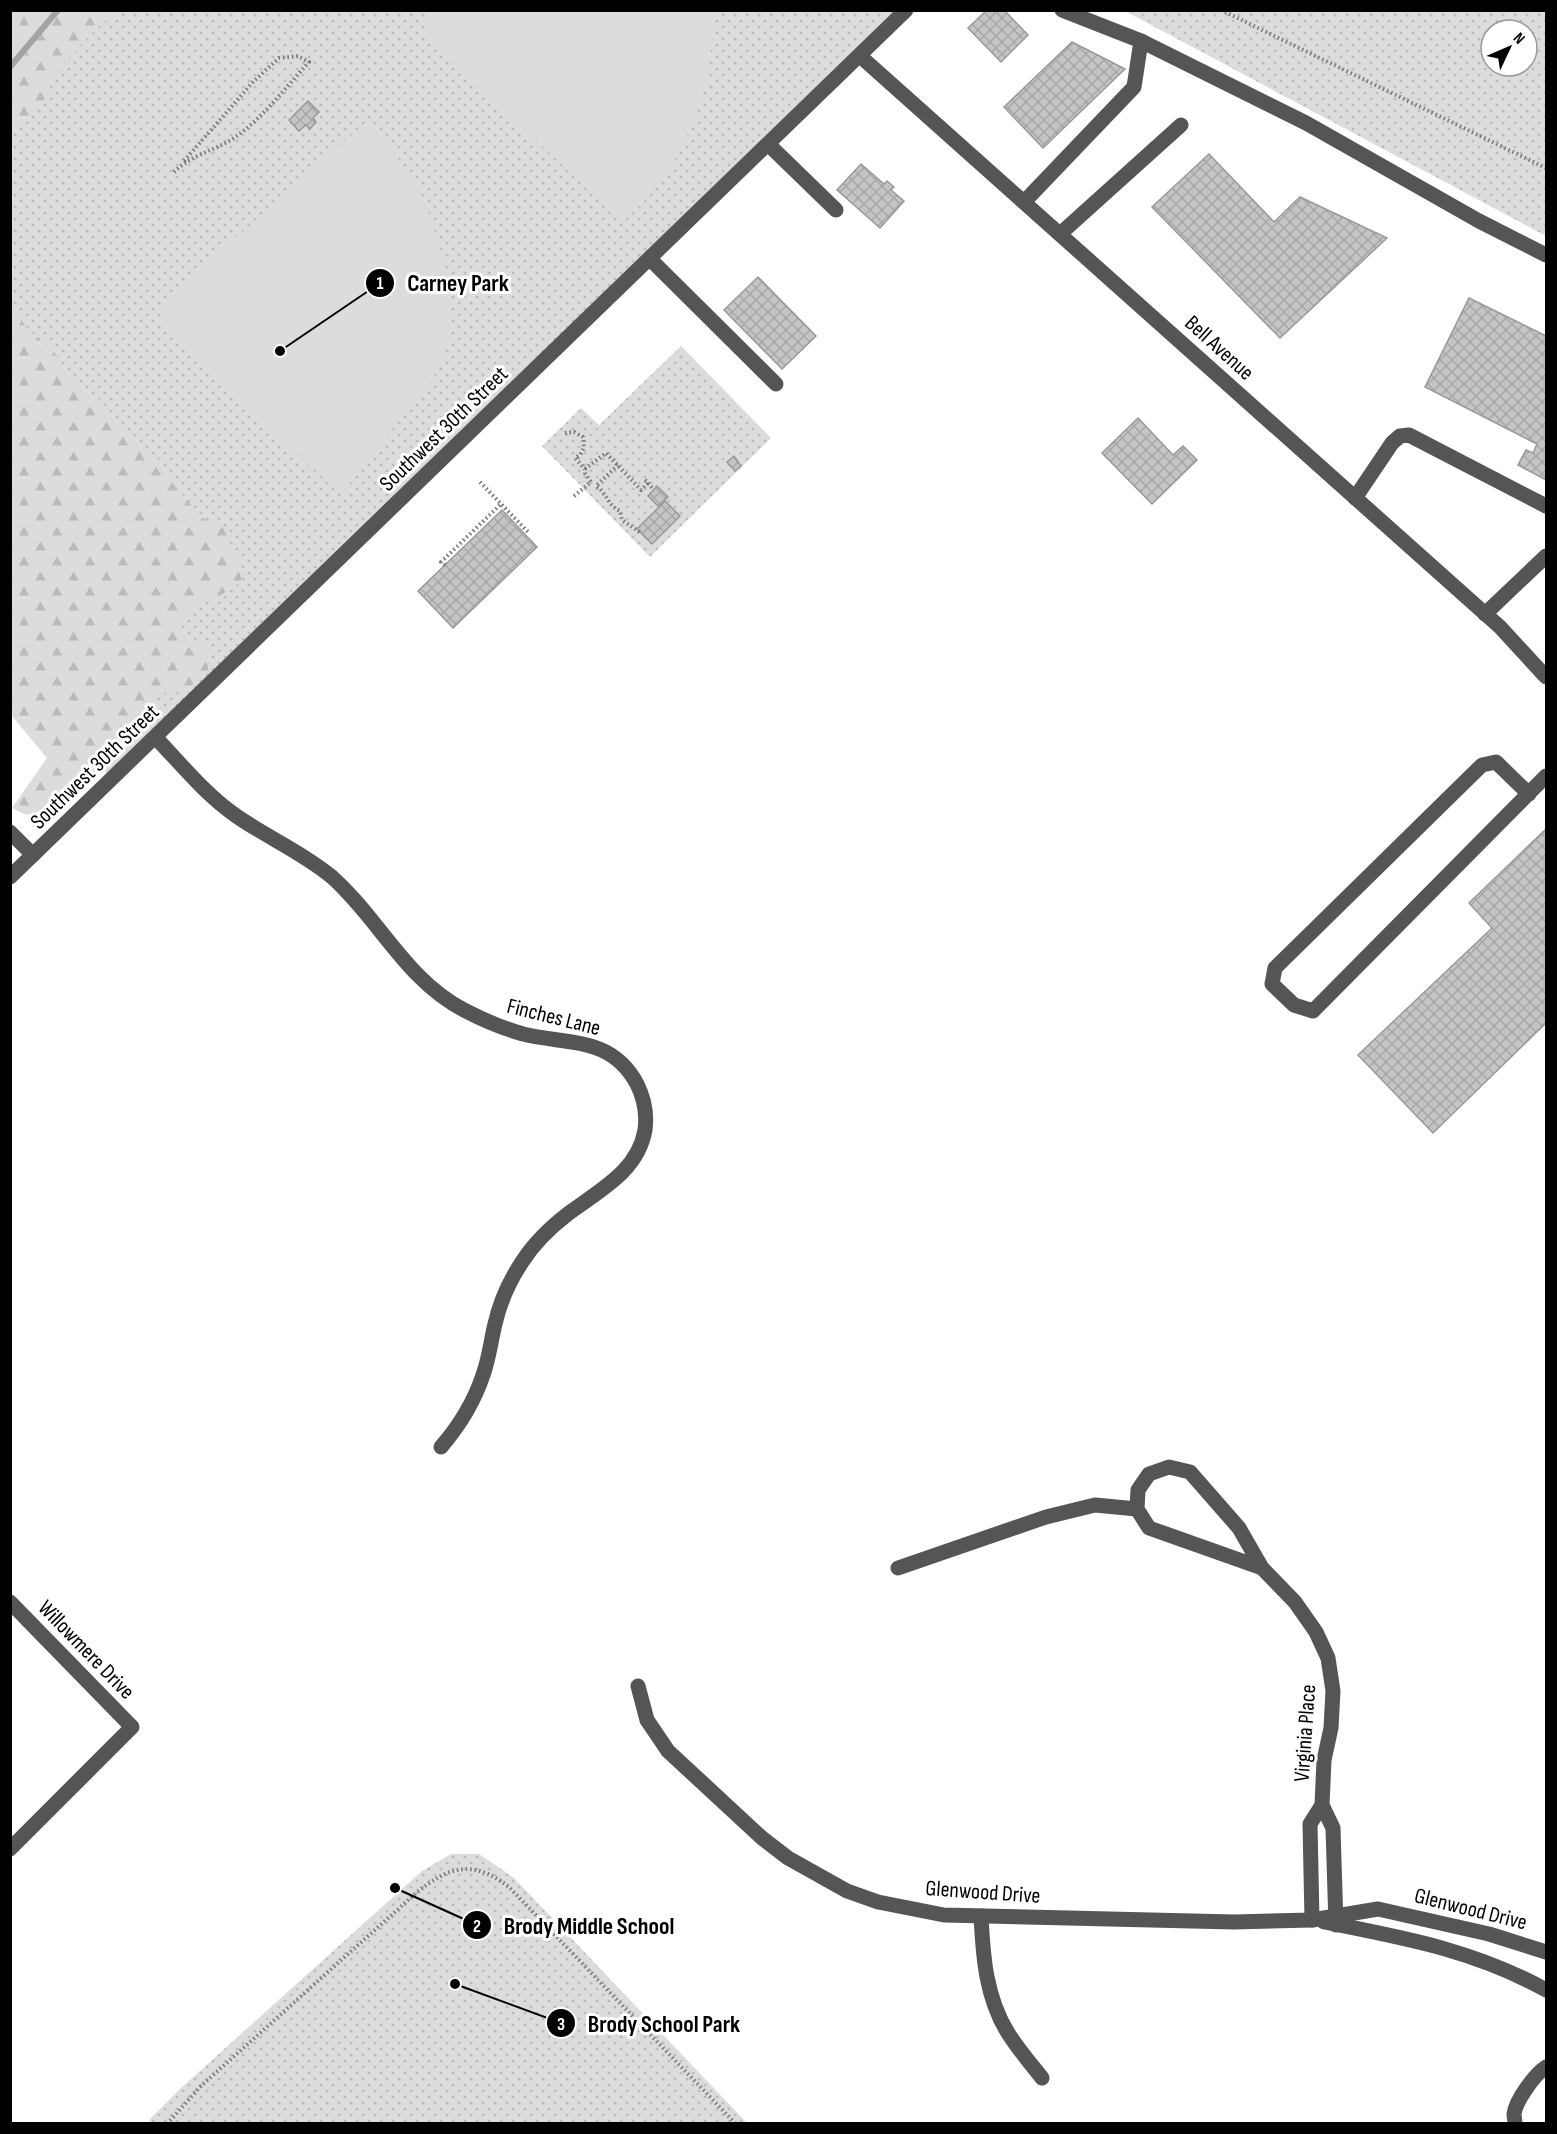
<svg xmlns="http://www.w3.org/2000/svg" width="1557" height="2134" font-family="'Sofia Sans Condensed',sans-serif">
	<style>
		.green { fill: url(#green-dots); fill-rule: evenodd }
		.forest { fill: url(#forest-firs) }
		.pitch { fill: #dcdcdc }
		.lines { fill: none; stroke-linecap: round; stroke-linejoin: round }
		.stream { stroke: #a3a3a3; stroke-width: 6 }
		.building { fill: url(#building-cross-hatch); stroke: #999; stroke-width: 1.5 }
		.path { stroke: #777; stroke-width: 4; stroke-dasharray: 1.5 3; stroke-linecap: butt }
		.minor { stroke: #555; stroke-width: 15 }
		.labels { text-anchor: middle; stroke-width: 6; stroke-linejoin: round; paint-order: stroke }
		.street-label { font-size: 22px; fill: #000; stroke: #fff }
		.leader { fill: none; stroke: #000; stroke-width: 2 }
		.callout-dot { fill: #000; stroke: #fff; stroke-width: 2 }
		.mark-label { font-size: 18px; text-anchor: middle; font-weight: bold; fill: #fff }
		.callout-label { font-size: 24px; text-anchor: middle; font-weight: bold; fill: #000; stroke: #fff; stroke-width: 6; stroke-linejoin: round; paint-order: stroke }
	</style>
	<defs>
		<pattern id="green-dots" width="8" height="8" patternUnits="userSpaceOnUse" patternTransform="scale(1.5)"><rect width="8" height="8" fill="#dcdcdc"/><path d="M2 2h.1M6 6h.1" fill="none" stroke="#bbb" stroke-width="1.8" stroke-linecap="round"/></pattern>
		<pattern id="forest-firs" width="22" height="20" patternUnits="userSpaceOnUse" patternTransform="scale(1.5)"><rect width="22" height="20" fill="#dcdcdc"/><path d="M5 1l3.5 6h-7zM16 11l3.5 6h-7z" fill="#bbb"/></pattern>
		<pattern id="building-cross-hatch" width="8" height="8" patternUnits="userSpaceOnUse" patternTransform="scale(1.5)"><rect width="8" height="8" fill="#c4c4c4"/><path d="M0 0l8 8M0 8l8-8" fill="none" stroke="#a7a7a7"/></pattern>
	</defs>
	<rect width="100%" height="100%" fill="#fff"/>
	<g class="green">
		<polygon points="11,11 894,11 343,557 111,778 11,674"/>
		<path d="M1125 11H1546V236ZM1491 30H1527V66H1491Z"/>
		<polygon points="681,346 771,438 650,557 542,446 581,408 599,425"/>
		<polygon points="451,1854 479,1854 514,1878 747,2123 149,2123 150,2119 180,2089 422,1871"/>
	</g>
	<g class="forest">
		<polygon points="11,10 120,11 102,23 54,73 49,91 38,110 19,125 11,138"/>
		<polygon points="11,307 28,329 54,352 81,392 99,399 134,440 161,461 170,480 202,518 222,526 240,562 241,582 216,598 196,604 178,621 187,636 208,646 208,670 185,692 158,693 132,728 129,744 80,793 65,789 44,811 26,815 12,808 47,758 11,715"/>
	</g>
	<g class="pitch">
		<path d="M432 10 712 11C716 77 690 150 646 199 639 207 630 215 622 222L425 35 427 15Z"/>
		<polygon points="366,122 391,148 418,188 431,219 442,254 448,290 450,326 443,364 341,495 160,326 161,304"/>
	</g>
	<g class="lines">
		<polyline class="stream" points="10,67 58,10"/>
	</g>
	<g class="building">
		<polygon points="987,10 1004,10 1028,35 1001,62 968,28"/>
		<polygon points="1072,42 1125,69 1043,148 1004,107"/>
		<polygon points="308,101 319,112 313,118 316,122 310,129 306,125 299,131 289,120"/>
		<polygon points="1209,154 1274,222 1300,197 1387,238 1280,338 1152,207"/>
		<polygon points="861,164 884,184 887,181 894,187 891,190 904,201 880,228 837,190"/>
		<polygon points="758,277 816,336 782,369 724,310"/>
		<polygon points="1469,298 1546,336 1546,480 1518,465 1526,450 1533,453 1537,444 1425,387"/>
		<polygon points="1138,418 1173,455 1183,446 1197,460 1152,504 1102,453"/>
		<polygon points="734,456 741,466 735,471 727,462"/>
		<polygon points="657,486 668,497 658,506 648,496"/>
		<polygon points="665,501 680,516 652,544 637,529"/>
		<polygon points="502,510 537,547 453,628 418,591"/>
		<polygon points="1546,829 1546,1023 1433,1133 1358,1055 1492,928 1469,903"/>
	</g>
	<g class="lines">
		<g class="path">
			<polyline points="1221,10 1546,168"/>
			<path d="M174 172C191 155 214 151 234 138 263 118 285 88 309 62L298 56 279 58 253 82 184 161"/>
			<polyline points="565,433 574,432 583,437 584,448 580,455 575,458 585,469 585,473 591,482 573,497"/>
			<path d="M618 465 596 486C608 494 607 505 620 511L622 520 641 533"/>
			<polyline points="585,469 606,453 641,490 648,483 643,478"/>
			<polyline points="480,482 529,533"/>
			<polyline points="648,483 653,489"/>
			<polyline points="445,565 441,562 501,504"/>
			<path d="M167 2124 201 2086 416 1893C450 1866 472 1859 509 1887L736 2124"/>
		</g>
		<g class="minor">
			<polyline points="1141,41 1306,123 1479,221 1546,255"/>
			<polyline points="860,56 1500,627 1546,677"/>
			<polyline points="768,144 836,210"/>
			<polyline points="1024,202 1134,87 1141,41 1062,10"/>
			<polyline points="1060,234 1181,125"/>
			<polyline points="650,259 776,384"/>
			<polyline points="1355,498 1392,443 1400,436 1409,435 1546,506"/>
			<polyline points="1485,614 1546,556"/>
			<path d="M156 738C181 764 205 794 235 815 266 837 302 852 332 877 379 919 407 981 464 1010 483 1020 502 1028 523 1034 568 1045 611 1036 637 1084 644 1098 647 1115 645 1130 638 1171 600 1190 569 1213 552 1226 534 1243 522 1262 510 1280 500 1302 495 1324 491 1340 489 1359 483 1375 474 1402 460 1425 441 1447"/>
			<polyline points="1529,794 1496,762 1482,765 1275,968 1272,984 1294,1005 1313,1011 1546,776"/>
			<polyline points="10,832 33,855"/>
			<polyline points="10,877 906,10"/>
			<polyline points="898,1568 1046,1517 1095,1505 1137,1509"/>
			<polyline points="1262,1568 1149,1528 1137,1509 1138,1490 1149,1474 1169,1467 1190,1472 1239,1528 1262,1568 1295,1602 1316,1632 1328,1658 1333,1691 1331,1728 1324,1760 1322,1805 1310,1824 1312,1920"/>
			<polyline points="10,1602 132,1727 10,1849"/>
			<polyline points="638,1686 647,1720 668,1751 762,1838 788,1858 847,1891 878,1902 944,1915 1234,1922 1312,1920 1378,1909 1489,1934 1546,1952"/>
			<polyline points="1322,1805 1333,1828 1336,1925"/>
			<path d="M981 1916C983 1957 986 1998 1008 2033 1018 2049 1031 2064 1042 2078"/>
			<path d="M1324 1922C1404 1938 1474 1950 1546 1990"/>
			<path d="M1515 2124C1515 2120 1514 2117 1514 2114 1516 2100 1535 2074 1546 2067"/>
		</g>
	</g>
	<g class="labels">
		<g class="street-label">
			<text transform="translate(1220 347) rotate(42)" y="8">Bell Avenue</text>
			<text transform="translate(443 428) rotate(-44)" y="8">Southwest 30th Street</text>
			<text transform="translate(94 766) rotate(-44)" y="8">Southwest 30th Street</text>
			<text transform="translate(554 1016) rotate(14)" y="8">Finches Lane</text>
			<text transform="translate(87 1649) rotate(46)" y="8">Willowmere Drive</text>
			<text transform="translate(1304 1733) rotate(-86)" y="8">Virginia Place</text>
			<text transform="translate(983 1891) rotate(4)" y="8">Glenwood Drive</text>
			<text transform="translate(1471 1908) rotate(14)" y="8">Glenwood Drive</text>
		</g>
	</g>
	<path class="leader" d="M280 351L380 283M395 1888L477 1925M455 1984L561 2023"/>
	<g class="callout-dot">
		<circle cx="280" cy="351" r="6"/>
		<circle cx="395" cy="1888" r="6"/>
		<circle cx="455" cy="1984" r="6"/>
		<circle cx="380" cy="283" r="15"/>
		<circle cx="477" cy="1925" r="15"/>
		<circle cx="561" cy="2023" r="15"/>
	</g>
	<g class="mark-label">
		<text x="380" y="289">1</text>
		<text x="477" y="1932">2</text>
		<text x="561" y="2030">3</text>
	</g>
	<g class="callout-label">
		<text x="458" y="291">Carney Park</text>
		<text x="589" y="1934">Brody Middle School</text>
		<text x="664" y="2032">Brody School Park</text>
	</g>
	<rect width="1557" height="2134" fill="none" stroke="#000000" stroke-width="24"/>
	<g transform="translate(1509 48) rotate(46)"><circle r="28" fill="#ffffff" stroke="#999999" stroke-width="1.5"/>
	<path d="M0-4.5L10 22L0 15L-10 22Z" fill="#000000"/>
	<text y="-9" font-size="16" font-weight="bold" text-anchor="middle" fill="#000000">N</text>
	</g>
</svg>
